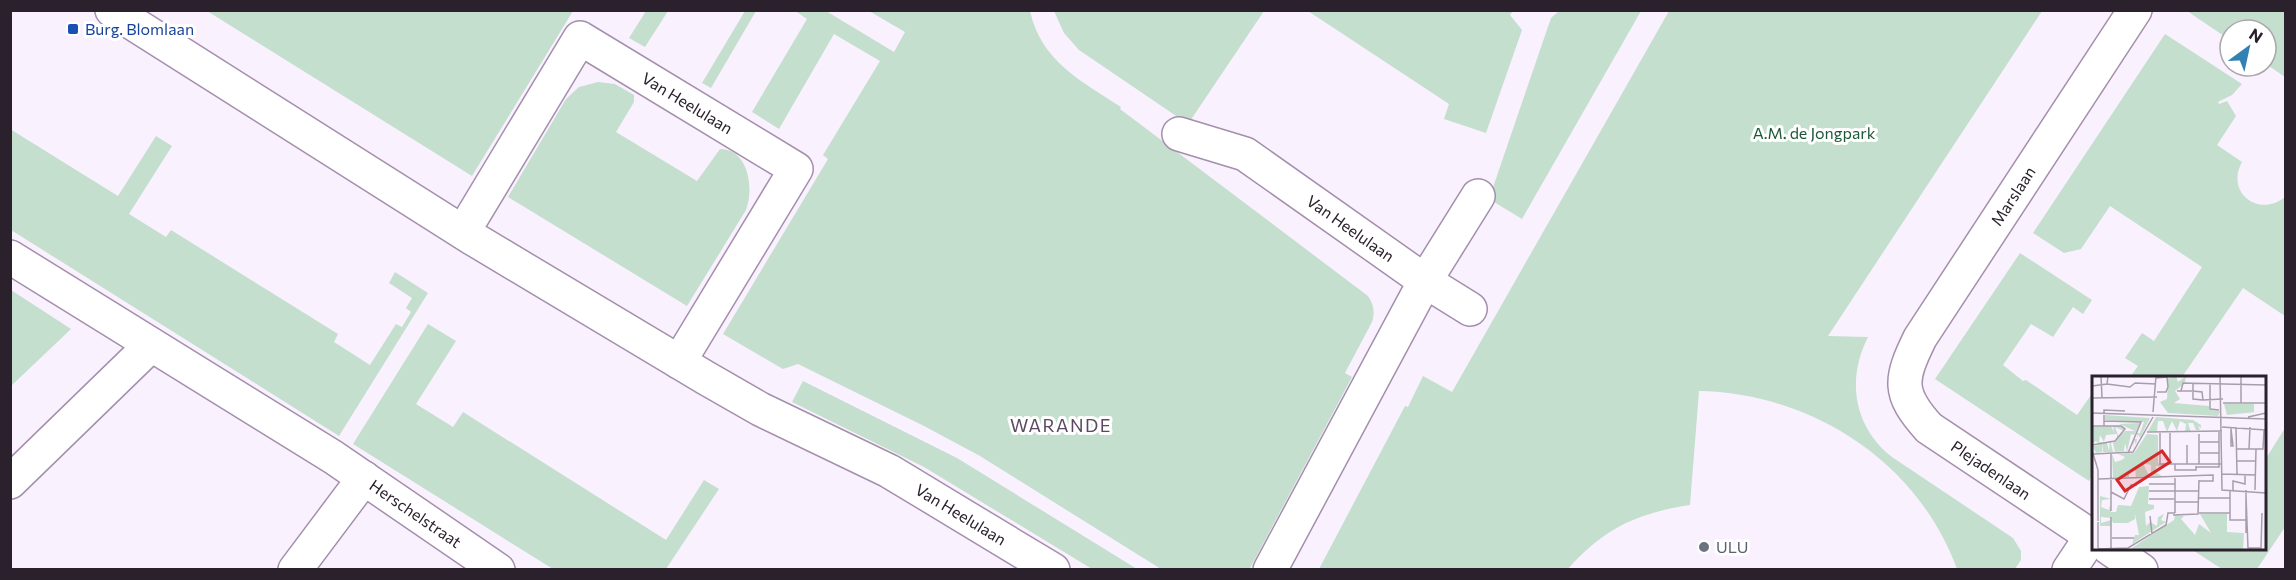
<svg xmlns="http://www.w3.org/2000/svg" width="2296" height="580" font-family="Commissioner,sans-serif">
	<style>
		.green { fill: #c4dfcd }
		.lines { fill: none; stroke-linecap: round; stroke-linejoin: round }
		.minor-casing { stroke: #a48fac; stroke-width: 36 }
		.minor { stroke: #fff; stroke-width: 33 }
		.transit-dot { fill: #1a4fb4; stroke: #fff; stroke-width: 2 }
		.worship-dot { fill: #6b7280; stroke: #fff; stroke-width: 2 }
		.labels { text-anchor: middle; stroke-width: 6; stroke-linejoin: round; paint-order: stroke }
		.transit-label { font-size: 16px; fill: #164399; stroke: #fff; text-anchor: start }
		.street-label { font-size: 16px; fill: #2a212d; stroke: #fff }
		.park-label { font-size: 16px; fill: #1c5736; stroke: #fff }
		.worship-label { font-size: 16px; fill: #5b616d; stroke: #fff; text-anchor: start }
		.neighbourhood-label { font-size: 18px; letter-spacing: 1.5px; fill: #5c4863; stroke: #fff }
		.inset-road { fill: none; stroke: #a79eaa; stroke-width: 1.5 }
		.view { fill: #d62828; fill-opacity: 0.15; stroke: #d62828; stroke-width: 3 }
		.inset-edge { fill: none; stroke: #2a212d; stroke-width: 3 }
	</style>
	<rect width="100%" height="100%" fill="#faf1fe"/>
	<g class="green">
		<path d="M794 10 826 11 894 52 905 32 869 11H1030C1041 61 1081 81 1121 107L1120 109 1368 296C1374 305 1375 312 1372 322L1345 373 1352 377 1249 570 1161 569 980 456 924 426 798 364 783 369 723 334 828 159 823 155 880 61 834 34 779 129 752 112 807 19Z"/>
		<polygon points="207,11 573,11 472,176"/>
		<polygon points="646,11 668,11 645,47 629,38"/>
		<polygon points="745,11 756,11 711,88 702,83"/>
		<polygon points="1054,11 1264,11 1188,124 1079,50 1064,33"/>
		<polygon points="1308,11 1513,11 1510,15 1522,30 1486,133 1444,119 1449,104"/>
		<polygon points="1559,11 1641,11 1522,219 1489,199 1551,18"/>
		<path d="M1669 11H2042L1828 336 1868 337C1846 380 1854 427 1892 457L2013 538 2021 551V560L2015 569H1957C1918 462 1812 393 1699 391L1690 505C1637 513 1603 529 1568 569H1319L1405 406 1408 407 1423 376 1452 392Z"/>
		<polygon points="2187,11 2285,11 2285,77 2266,64 2266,30 2230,30 2230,40"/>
		<path d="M2165 34 2242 84 2232 95 2218 102 2219 104 2227 101 2236 116 2217 145 2242 162C2225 193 2259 218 2285 197V316L2243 288 2182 377H2130L2138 366 2125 358 2142 333 2154 341 2202 267 2110 206 2081 249 2064 253 2033 233Z"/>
		<path d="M598 82 615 84 634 95V102L616 132 697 181 720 149C749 149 754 189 746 210L687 306 508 197 566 99 579 87Z"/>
		<polygon points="10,129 118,196 156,136 172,146 129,214 166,237 171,230 338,334 334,342 370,365 396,324 402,327 411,312 406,308 412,298 389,283 395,272 428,293 339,436 11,230"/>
		<polygon points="2020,253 2092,300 2083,314 2073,307 2053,337 2031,324 2003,365 2023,381 2026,380 2077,415 2091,395 2093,396 2093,474 2089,481 1935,379"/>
		<polygon points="11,290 71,329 11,386"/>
		<polygon points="428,324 456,341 416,404 453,427 463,412 666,540 704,480 719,489 666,569 553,569 353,444"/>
		<polygon points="803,381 957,458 1137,569 1092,569 924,467 792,402"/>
		<polygon points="2285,428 2285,527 2257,569 2222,569 2191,549 2264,548 2264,485 2267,481 2265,480 2265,460"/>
	</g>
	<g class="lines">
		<defs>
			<g id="minor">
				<path id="s1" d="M112 10 472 238 706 378 760 409 889 471 1053 570"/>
				<path id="s2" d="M1179 134 1245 154 1425 281 1270 570"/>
				<path id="s3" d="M463 232 580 38 796 169 679 362"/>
				<path id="s4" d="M10 257 333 457 498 570"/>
				<polyline points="1470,309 1425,281 1478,196"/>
				<polyline points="10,482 151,345"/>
				<path id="s5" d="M2094 538 1929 428C1897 393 1900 379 1920 338L2135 10"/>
				<polyline points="2109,548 2141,570"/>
				<polyline points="295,570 364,478"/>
				<polyline points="2069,570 2091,537"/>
			</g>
		</defs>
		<use href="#minor" class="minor-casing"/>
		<use href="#minor" class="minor"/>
	</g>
	<rect class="transit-dot" x="67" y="23" width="12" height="12" rx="3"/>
	<circle class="worship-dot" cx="1704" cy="547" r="6"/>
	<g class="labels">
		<g class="transit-label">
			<text x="85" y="35">Burg. Blomlaan</text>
		</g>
		<g class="street-label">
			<text dy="6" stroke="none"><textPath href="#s3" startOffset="352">Van Heelulaan</textPath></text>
			<text dy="6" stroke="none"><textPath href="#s5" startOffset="468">Marslaan</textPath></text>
			<text dy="6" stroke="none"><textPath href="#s2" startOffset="198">Van Heelulaan</textPath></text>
			<text transform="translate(1991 470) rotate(34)" y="6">Plejadenlaan</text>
			<text dy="6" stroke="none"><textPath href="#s4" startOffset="480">Herschelstraat</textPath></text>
			<text dy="6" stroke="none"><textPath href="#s1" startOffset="988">Van Heelulaan</textPath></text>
		</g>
		<g class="park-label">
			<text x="1814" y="139">A.M. de Jongpark</text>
		</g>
		<g class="worship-label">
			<text x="1716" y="553">ULU</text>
		</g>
		<g class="neighbourhood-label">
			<text x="1061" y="432">WARANDE</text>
		</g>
	</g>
	<g transform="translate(2092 376)">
		<rect width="174" height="174" fill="#faf1fe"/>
		<path d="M84 0 86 6 94 0 93 7 83 15 88 23 82 27 117 30V34L128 35 126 40 76 37 68 26 75 23 76 2ZM132 28H162V36L174 35 135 39ZM13 39 58 42 48 62 46 58 44 69 42 64 41 74V63H45V57H48L52 46 13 44ZM64 41 101 44 109 49V52L106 50 108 54H104L101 47H96L99 56H93L94 48 88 45 85 55 80 45 75 56 71 45H66L65 55H56ZM48 47 42 59 39 58 35 76 33 67 32 75 23 76 21 67 33 55H43L27 48ZM19 50 22 56 21 50H30L32 51V55L23 51 26 59V60L32 56 25 63V58L14 59 12 66 8 59 7 66 15 67 17 75 18 63 21 76H11L10 67V76L4 77 0 70 8 69 4 65 0 68V51ZM55 58 66 59V87L72 89V91L64 90 63 96 70 100 59 101V89L51 87 57 100 44 101 43 94H37V101L21 102 20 78 23 86 30 84 33 81 26 78 42 77ZM57 110 56 128 62 129V133L53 136 54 150 58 146 65 150 66 141 72 138 69 144 74 146 40 168 43 159H47L43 138V143L36 147H21L19 142 9 141V147L19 144V150H8V120L19 123 10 124 9 131 17 134 18 129 19 136H24L26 129 39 130 47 111ZM108 138H135V156L152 157 151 174H37L82 144 83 139 92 140 89 143 103 159 107 148 119 157Z" fill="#c4dfcd"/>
		<path class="inset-road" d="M9 0 10 22M128 0 130 114 174 117M149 0V27M64 2 75 1 76 11 74 16H65M43 7 64 8M15 8 38 11 43 7M101 8V15L110 16 111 24 131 23M118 8V33L127 34M0 10 15 8 16 0M85 15H101V23L111 24M89 15 91 7 174 9M0 22 65 21M131 27H174M61 36 64 0M0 37 174 43M156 41 174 37M12 45 49 46 36 77M0 50H29L33 53 23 65 0 69M12 50V34L33 35M130 51 174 54M139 51V70H141L139 53M144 51 145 98M55 56 130 55M68 57V88H130M108 66H127M144 73H171L172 54M157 73 158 51M0 74 6 94V145M19 77V135M108 77H127M2 78 41 76 61 41M145 85H164M78 88V57M83 88V94H104V90M95 88V69M107 88V58M104 91H127V55M130 98 164 99M6 103 121 99V105H107M57 108H83M138 114V144H154M141 114V105L153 108V98M163 114 164 73M57 115H107M19 116 32 123 39 109H45M154 120 156 172H169L170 137M107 122H138M57 123H82M83 126H107M83 137V102M107 137H138M81 139 106 138 107 104M58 140 60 158M154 157V114M20 162H42M6 172V146M19 172V141M6 173 36 172 74 149 76 137H83"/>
		<path class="view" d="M70 75 78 86 33 115 25 104Z"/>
		<rect width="174" height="174" class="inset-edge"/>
	</g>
	<rect width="2296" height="580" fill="none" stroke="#2a212d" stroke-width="24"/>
	<g transform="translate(2248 48) rotate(33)"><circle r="28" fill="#ffffff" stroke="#aaa6ab" stroke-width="1.5"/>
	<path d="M0-4.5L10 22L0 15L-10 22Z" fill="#3381b3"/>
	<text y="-9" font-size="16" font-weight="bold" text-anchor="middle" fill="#2a212d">N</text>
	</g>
</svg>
